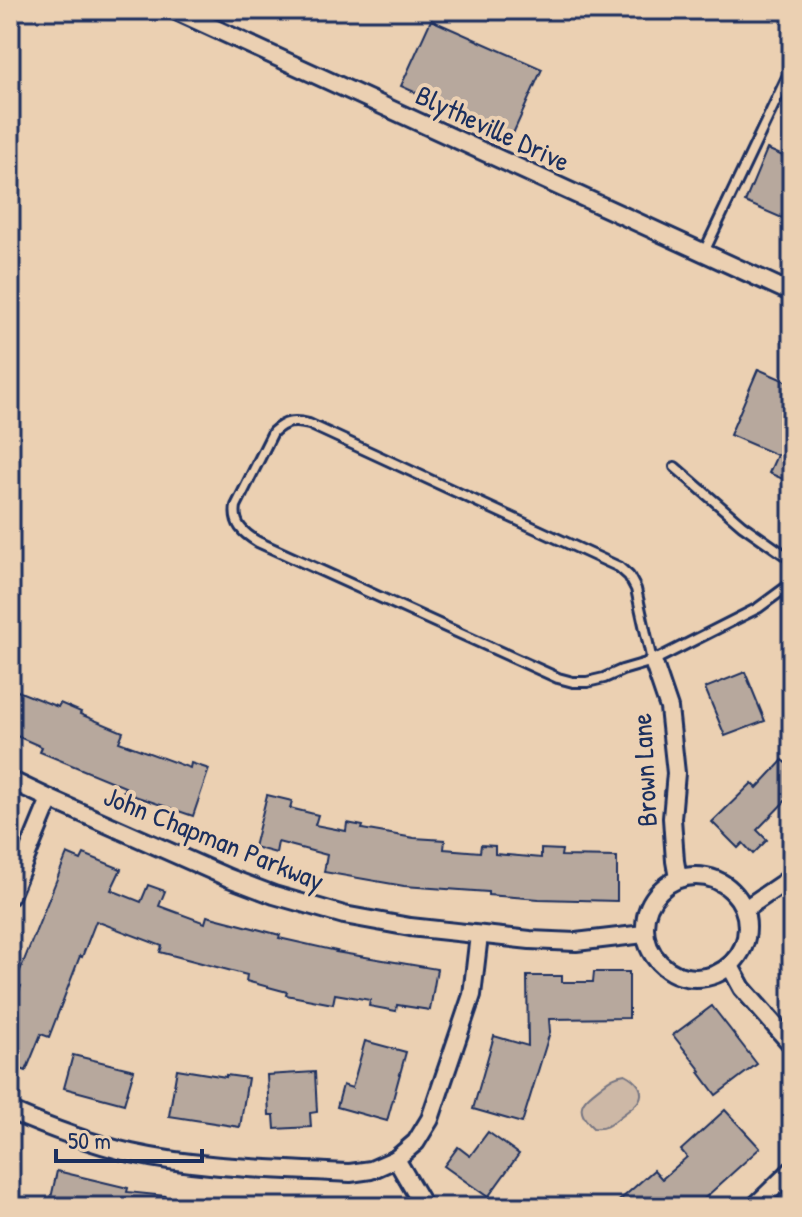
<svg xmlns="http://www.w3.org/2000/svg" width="802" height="1217" font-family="'Patrick Hand',sans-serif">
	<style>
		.green { fill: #cdb8a6; stroke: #747482; stroke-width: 2 }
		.building { fill: #b7a89d; stroke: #1b2f5e; stroke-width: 2 }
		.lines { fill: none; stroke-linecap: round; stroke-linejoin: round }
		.service-casing { stroke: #1b2f5e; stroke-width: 14 }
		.minor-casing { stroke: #1b2f5e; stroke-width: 22 }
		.service { stroke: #ebd0b2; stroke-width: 8 }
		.minor { stroke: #ebd0b2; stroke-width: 16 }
		.labels { text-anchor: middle; stroke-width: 8; stroke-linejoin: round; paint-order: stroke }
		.street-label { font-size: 28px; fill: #1b2f5e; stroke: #ebd0b2 }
	</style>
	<rect width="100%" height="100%" fill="#ebd0b2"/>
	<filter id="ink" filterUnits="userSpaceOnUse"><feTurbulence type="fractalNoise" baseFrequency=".0125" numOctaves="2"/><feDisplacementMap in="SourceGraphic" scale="16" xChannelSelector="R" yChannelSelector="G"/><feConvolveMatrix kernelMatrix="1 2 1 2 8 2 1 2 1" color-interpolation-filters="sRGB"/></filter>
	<g filter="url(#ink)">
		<path class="green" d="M625 1074C631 1077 635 1080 639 1086 647 1100 631 1108 621 1116 612 1123 606 1130 593 1128 572 1108 583 1100 601 1086 609 1080 615 1075 625 1074Z"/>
		<g class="building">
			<polygon points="431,20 542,69 512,136 401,86"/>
			<polygon points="767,149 792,160 792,195 782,218 745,202"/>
			<polygon points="758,369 792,384 792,483 769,473 777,455 730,435"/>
			<polygon points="745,672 765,721 725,736 705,688"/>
			<polygon points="10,688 58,707 60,703 81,712 80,714 123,732 119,742 190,768 191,763 209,769 193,816 123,792 125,787 40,752 42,747 10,733"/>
			<polygon points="783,760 792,768 792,794 757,830 767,840 753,854 743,843 738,848 712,822 752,783 757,788"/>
			<polygon points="267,795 292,801 290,808 318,815 315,825 346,831 347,823 363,826 362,829 414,838 445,840 444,849 480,852 481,845 495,846 495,854 541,858 541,849 562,850 561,856 617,857 617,901 539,899 488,895 488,892 404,886 324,872 327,855 278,842 276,853 254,847"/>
			<polygon points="67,854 81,860 84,854 121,869 111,890 141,902 148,885 165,891 159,906 205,923 207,916 280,935 279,938 337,951 336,952 437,969 430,1010 397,1005 396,1011 369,1006 370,1000 335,994 333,1004 286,995 287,992 246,981 247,975 160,952 162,946 96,921 82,957 80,956 49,1037 41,1034 26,1071 10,1065 10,1016 21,986 15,983"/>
			<polygon points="594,972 629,972 629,1018 549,1019 550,1032 522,1123 473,1109 494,1036 528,1046 527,976 562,976 562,982 593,982"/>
			<polygon points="712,1006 757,1064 716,1095 699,1072 701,1071 673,1035"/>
			<polygon points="365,1041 406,1052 387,1121 337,1107 343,1085 352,1088"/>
			<polygon points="73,1055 134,1070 124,1104 64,1088"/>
			<polygon points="177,1069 226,1077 226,1075 248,1078 240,1127 169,1116"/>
			<polygon points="315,1072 317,1112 310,1113 311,1127 275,1129 274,1115 269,1115 267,1075"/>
			<polygon points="725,1110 760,1148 695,1207 612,1207 654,1170 662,1179 687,1157 681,1150"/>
			<polygon points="488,1132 519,1154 488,1197 444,1166 458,1147 470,1156"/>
			<polygon points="57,1171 128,1188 127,1192 165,1196 165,1207 49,1207"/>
		</g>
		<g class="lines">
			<defs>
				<g id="service">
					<polyline points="704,252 788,75"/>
					<polyline points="675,467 742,525 792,560"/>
					<path d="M652 661 636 589 629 576 619 567 309 424C294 420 285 421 273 432L236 506C233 524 243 533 258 542L558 678 573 682H587L604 678 622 670 653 661 758 608 792 583"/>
				</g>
				<g id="minor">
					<polyline points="174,10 792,293"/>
					<polyline points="653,661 669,708 676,773 672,818 675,861 678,878"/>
					<polyline points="10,780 50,799 229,878 274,895 344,915 410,927 530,940 576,942 644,934"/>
					<circle cx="696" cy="927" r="51"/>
					<polyline points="10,896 50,799"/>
					<polyline points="745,909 792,877"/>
					<polyline points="730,966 742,988 792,1045"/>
					<path d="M10 1111C49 1128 90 1143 131 1153 202 1169 278 1169 350 1173L371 1170 396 1159 416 1142 430 1119 472 995 479 935"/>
					<polyline points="396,1159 424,1207"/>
					<polyline points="754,1207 792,1170"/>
				</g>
			</defs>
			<use href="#service" class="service-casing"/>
			<use href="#minor" class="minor-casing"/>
			<use href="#service" class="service"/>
			<use href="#minor" class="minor"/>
		</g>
	</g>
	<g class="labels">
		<g class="street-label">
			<text transform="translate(493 128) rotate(25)" y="10">Blytheville Drive</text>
			<text transform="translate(644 770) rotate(-93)" y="10">Brown Lane</text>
			<text transform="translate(214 838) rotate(22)" y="10">John Chapman Parkway</text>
		</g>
	</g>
	<rect width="802" height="1217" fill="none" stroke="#ebd0b2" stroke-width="40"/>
	<rect x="20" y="20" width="762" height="1177" fill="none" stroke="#1b2f5e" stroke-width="3" filter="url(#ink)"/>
	<path d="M56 1149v12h146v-12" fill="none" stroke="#1b2f5e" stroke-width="4"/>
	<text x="68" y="1149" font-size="24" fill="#1b2f5e" stroke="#ebd0b2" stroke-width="6" paint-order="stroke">50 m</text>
</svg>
